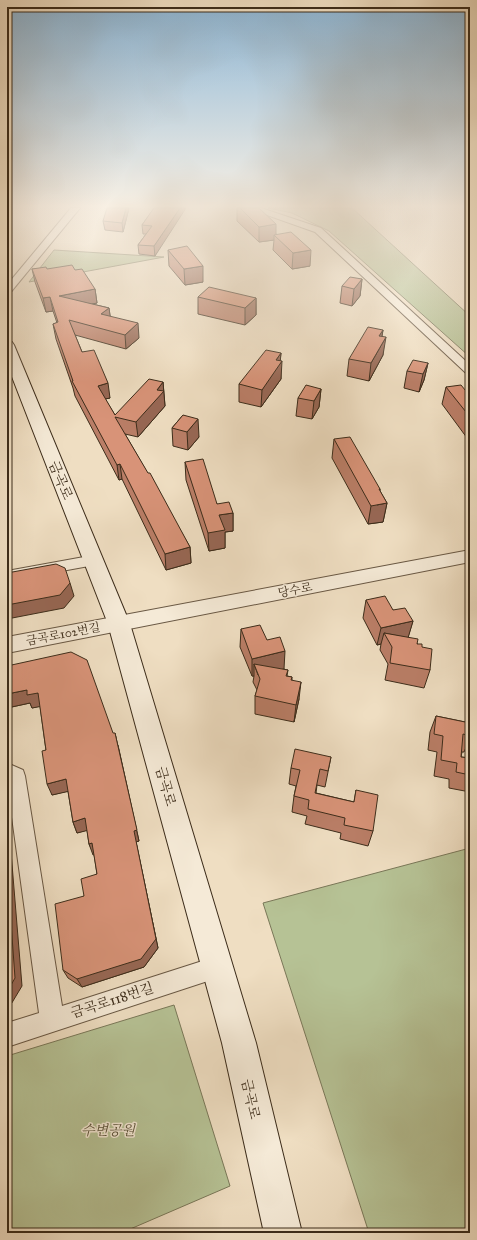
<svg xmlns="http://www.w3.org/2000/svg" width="477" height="1240" font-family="'IM FELL Great Primer','Noto Serif KR',serif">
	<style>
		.green { fill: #b6c295; stroke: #797758 }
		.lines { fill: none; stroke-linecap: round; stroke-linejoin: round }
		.minor-casing { stroke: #695844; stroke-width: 2 }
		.tertiary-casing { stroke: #695844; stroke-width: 2 }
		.secondary-casing { stroke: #3c2c1a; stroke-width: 2 }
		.minor { fill: #f5ead7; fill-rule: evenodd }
		.tertiary { fill: #f5ead7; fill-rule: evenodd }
		.secondary { fill: #f5ead7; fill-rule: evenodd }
		.wall { fill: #ba7e67; stroke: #3c2c1a }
		.shaded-wall { fill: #976754; stroke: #3c2c1a }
		.building { fill: #d89378; stroke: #3c2c1a }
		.labels { text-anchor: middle; stroke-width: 3; stroke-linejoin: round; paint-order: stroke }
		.street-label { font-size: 12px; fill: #3c2c1a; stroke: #f5ead7 }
		.near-street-label { font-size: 14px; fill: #3c2c1a; stroke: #f5ead7 }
		.near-park-label { font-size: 14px; font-style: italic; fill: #5a5239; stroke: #f5ead7 }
	</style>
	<rect width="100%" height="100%" fill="#efdec2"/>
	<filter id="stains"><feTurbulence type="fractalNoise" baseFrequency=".005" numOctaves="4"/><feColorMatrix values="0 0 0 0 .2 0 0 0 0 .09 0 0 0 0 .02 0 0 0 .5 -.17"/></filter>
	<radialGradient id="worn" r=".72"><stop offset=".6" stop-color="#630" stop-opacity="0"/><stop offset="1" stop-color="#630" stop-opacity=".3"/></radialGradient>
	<g class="green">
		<polygon points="268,208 352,208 470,316 470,357 329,231 292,213"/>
		<polygon points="54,250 164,257 29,282"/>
		<polygon points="470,848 470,1233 369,1233 263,903"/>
		<polygon points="174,1005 230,1186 121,1233 7,1233 7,1056"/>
	</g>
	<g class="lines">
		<defs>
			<g id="minor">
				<polygon points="71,208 80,208 10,293 7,294 7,285"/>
				<polygon points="247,208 261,208 321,228 470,365 470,374 466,373 315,232"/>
				<polygon points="95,555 100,556 102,560 100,564 7,581 7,571"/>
				<polygon points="7,763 23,770 25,776 62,1006 218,956 226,959 229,967 226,975 7,1047 7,1023 39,1013 7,781"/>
			</g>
			<polygon id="tertiary" points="470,550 470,562 7,653 7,637"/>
			<polygon id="secondary" points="7,341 12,342 14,345 130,624 256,1043 302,1233 264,1233 222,1043 108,624 7,364"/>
		</defs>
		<use href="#minor" class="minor-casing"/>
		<use href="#tertiary" class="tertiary-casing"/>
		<use href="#secondary" class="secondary-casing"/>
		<use href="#minor" class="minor"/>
		<use href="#tertiary" class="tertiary"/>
		<use href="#secondary" class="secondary"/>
	</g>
	<g class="wall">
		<polygon points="129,208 123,232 105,230 103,221"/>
		<polygon points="154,208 155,256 139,254 138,245 146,234 143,234 142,225"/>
		<polygon points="237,208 259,208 276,234 310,266 292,269 273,250 274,240 259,242 237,221"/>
		<polygon points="168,250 203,282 185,285 169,266"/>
		<polygon points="32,269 75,270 95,289 97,303 92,304 109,308 110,316 139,338 126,349 75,335 82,352 110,398 105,399 115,415 163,382 165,406 138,437 125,434 190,547 191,563 166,570 122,479 119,480 75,396 73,388 56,339 53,324 57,323 53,311 46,312 35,282"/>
		<polygon points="362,279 360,296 352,306 340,303 342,286"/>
		<polygon points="198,297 256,298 256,315 245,325 198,314"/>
		<polygon points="383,330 382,336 383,355 369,381 347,376 349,359"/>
		<polygon points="281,353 280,361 281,379 261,407 239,402 239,384"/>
		<polygon points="428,363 424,380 419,392 404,388 407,371"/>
		<polygon points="446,387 470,396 470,442 442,404"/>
		<polygon points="321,389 319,407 312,419 296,416 298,398"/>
		<polygon points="183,415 199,437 188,450 173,446 172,428"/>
		<polygon points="334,439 380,489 380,491 387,503 383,522 368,524 332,458"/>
		<polygon points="185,462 217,504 233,513 233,531 225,532 225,548 209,551 186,480"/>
		<polygon points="366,600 393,610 413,621 408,637 422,647 430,670 424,688 385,680 388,664 380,650 381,644 377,645 363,618"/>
		<polygon points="241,629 267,640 284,669 282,669 288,670 287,676 292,677 292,680 299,699 294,722 255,714 255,696 257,690 253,682 254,676 252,676 240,647"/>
		<polygon points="7,666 118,745 139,841 136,842 158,948 144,967 82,987 68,978 63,970 84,896 97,874 94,854 89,844 87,830 77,833 73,822 68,791 52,795 40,706 32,708 30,703 7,708"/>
		<polygon points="436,716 470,723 470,738 464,752 462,752 461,757 470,758 470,792 449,788 449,779 434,776 437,752 428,750 430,732"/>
		<polygon points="331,757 325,787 317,785 316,793 354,802 356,790 373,831 368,846 340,839 341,833 305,824 307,816 292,812 294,796 296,786 289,784 291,768"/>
	</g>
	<g class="shaded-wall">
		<polygon points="126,208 129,208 123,232 122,223"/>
		<polygon points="180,208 186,208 155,256 154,246"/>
		<polygon points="276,224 276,237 274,235 274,240 259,242 259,227"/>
		<polygon points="311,250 310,266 292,269 293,253"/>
		<polygon points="203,266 203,282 185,285 184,269"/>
		<polygon points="362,279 360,296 352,306 354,289"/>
		<polygon points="95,289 97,303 62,310 59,296"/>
		<polygon points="50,297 53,311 46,312 43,298"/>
		<polygon points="256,298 256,315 245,325 245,308"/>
		<polygon points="109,308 111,322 101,314"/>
		<polygon points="138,323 139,338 126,349 125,335"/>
		<polygon points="383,330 380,347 379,336"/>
		<polygon points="386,337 383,355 369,381 371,363"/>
		<polygon points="281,353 280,364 282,361 281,379 261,407 262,390 276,360"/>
		<polygon points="428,363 424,380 419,392 423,374"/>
		<polygon points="163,382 165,406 138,437 136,422 157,390"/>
		<polygon points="108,383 110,398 100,400 98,386"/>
		<polygon points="321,389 319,407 312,419 314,401"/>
		<polygon points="198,419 199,437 188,450 187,432"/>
		<polygon points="120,464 122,479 119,480 117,465"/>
		<polygon points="379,489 380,489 377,505 387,503 383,522 368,524 371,506"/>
		<polygon points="233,513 233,531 225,532 225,548 209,551 208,533 219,515"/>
		<polygon points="190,547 191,563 166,570 165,554"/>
		<polygon points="70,583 74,596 64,608 7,619 7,605"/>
		<polygon points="413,621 408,638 384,633 381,644 377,645 381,628"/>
		<polygon points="285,651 284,669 258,675 254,664 254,676 252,676 252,659"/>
		<polygon points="301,682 299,699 294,722 296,705"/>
		<polygon points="27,690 38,693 43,706 32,708 30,703 7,708 7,694"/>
		<polygon points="115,733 139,841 136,842 158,948 144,967 82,987 77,979 134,831"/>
		<polygon points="66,779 70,791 52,795 47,784"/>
		<polygon points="85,818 89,830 77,833 73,822"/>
		<polygon points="92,843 96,854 93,855 89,844"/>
		<polygon points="7,845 11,852 22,986 7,1011"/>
	</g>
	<g class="building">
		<polygon points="107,208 126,208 122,223 103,221"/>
		<polygon points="154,208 180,208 154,246 138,245 152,226 142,225"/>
		<polygon points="240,208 259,208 276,224 259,227"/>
		<polygon points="291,232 311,250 293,253 274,235"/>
		<polygon points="187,246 203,266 184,269 168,250"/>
		<polygon points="72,265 75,270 82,269 95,289 59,296 109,308 101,314 138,323 125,335 69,320 82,352 94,350 108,383 98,386 115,415 149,379 163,382 157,390 164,391 136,422 115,417 148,473 150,473 190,547 165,554 120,464 117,465 72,381 73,381 53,324 58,322 50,297 43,298 32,269 46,267 47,269"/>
		<polygon points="350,277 362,279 354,289 342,286"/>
		<polygon points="209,287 256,298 245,308 198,297"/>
		<polygon points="368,327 383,330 379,336 386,337 371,363 349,359"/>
		<polygon points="266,350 281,353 276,360 282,361 262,390 239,384"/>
		<polygon points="413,360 428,363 423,374 407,371"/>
		<polygon points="306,385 321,389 314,401 298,398"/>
		<polygon points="461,385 470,396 470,417 446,387"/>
		<polygon points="183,415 198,419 187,432 172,428"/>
		<polygon points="350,437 380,489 379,489 387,503 371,506 334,439"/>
		<polygon points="203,459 217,504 229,502 233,513 219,515 225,530 208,533 185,462"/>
		<polygon points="56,564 65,568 70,583 60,595 7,605 7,573"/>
		<polygon points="385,596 393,610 405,608 413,621 381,628 366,600"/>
		<polygon points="260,625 267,640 280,637 285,651 252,659 241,629"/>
		<polygon points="384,633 418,639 417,644 422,644 422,647 432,649 430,670 390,663 392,647"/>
		<polygon points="71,652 87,660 113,733 115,733 137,830 134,831 156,939 141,959 77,979 63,970 55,904 84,896 81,879 97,874 92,843 89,844 85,818 73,822 66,779 47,784 42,751 46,750 38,693 27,695 27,690 7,694 7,666"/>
		<polygon points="254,664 288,670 286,676 292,677 291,680 301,682 296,705 255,696 260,679"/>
		<polygon points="436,716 470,723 470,736 463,734 461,757 470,758 470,775 456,772 457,763 441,760 443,736 434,734"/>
		<polygon points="295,749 331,757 328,771 320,769 315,793 354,802 356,790 378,795 373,831 344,825 345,818 308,809 309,800 294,796 300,770 291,768"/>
		<polygon points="7,867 15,978 7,992"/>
	</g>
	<linearGradient id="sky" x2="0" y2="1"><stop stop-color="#8bb6d7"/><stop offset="0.54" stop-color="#f8f0e4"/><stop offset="1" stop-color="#f8f0e4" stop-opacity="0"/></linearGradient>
	<rect width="477" height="382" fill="url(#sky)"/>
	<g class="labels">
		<g class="street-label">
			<text transform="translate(295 590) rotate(-11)" y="4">당수로</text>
			<text transform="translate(63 634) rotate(-11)" y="4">금곡로102번길</text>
		</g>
		<g class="near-street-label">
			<text transform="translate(61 480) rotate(67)" y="5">금곡로</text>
			<text transform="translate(166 786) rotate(74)" y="5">금곡로</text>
			<text transform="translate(112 1000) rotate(-18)" y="5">금곡로118번길</text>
			<text transform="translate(251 1099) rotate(77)" y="5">금곡로</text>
		</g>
		<g class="near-park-label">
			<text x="108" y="1135">수변공원</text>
		</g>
	</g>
	<rect width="477" height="1240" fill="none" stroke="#efdec2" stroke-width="24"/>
	<rect x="8" y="8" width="461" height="1224" fill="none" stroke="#3c2c1a" stroke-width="2"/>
	<rect x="12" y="12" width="453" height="1216" fill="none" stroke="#3c2c1a"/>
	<rect width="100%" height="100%" filter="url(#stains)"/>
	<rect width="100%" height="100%" fill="url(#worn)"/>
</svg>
